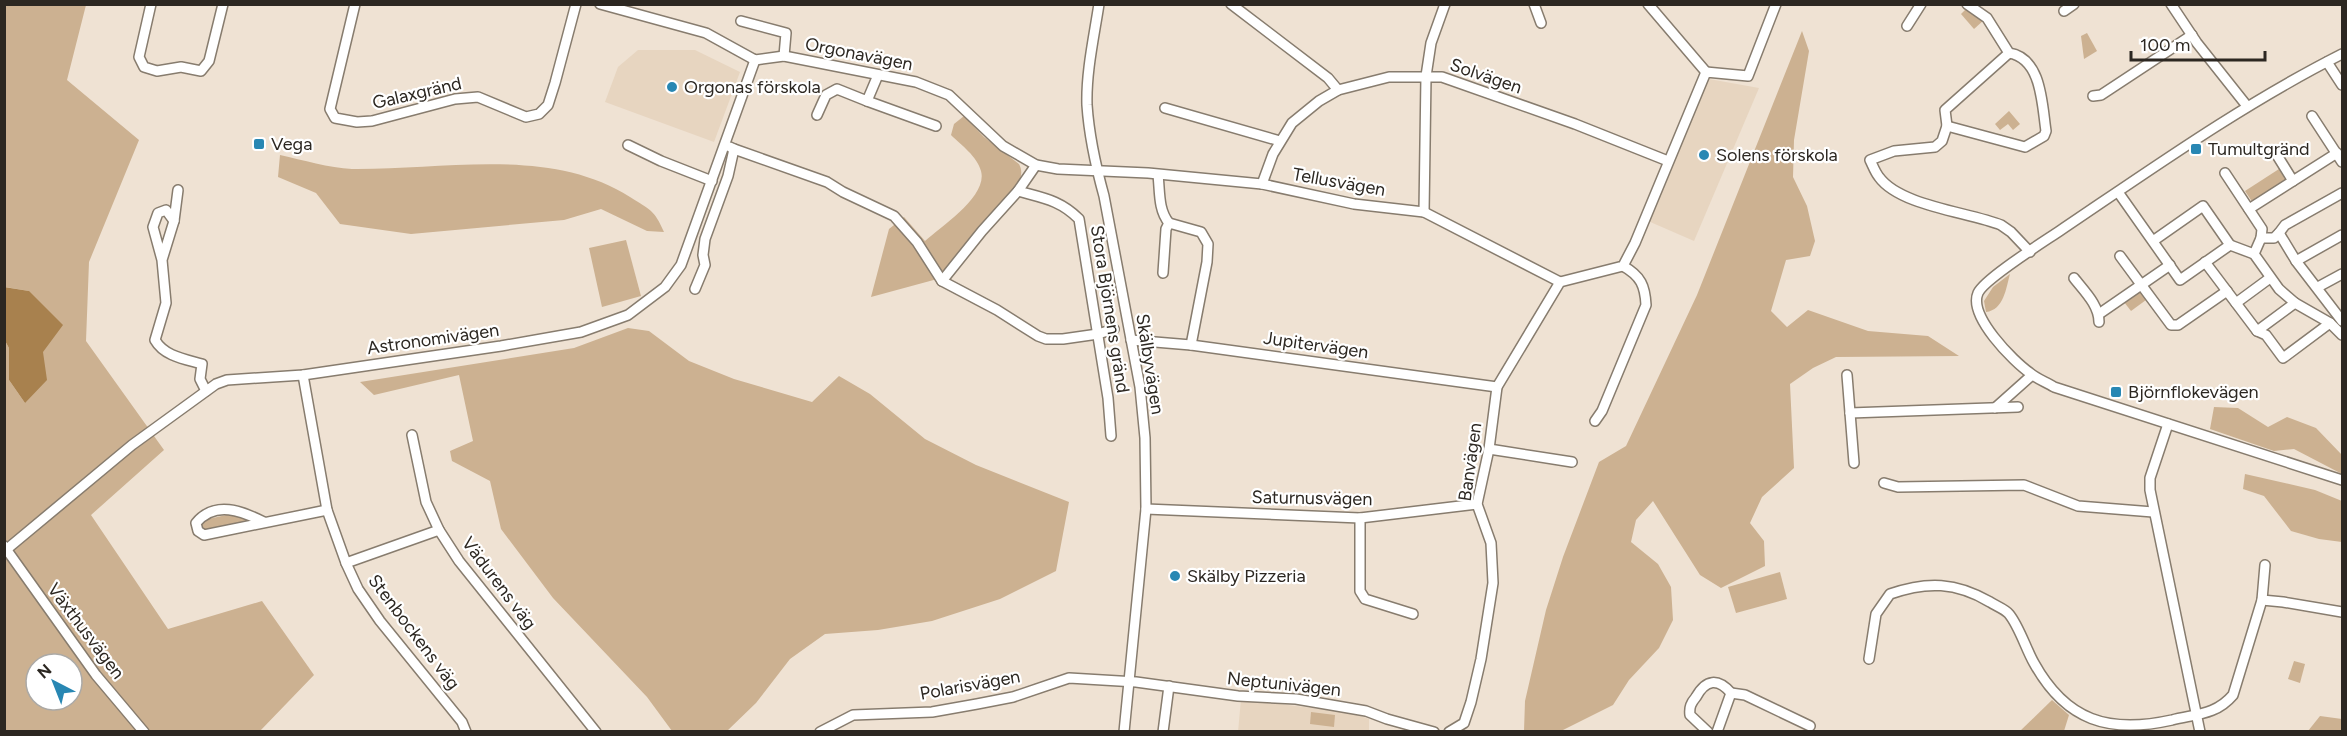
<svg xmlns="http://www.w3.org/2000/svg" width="2347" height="736" font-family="Figtree,sans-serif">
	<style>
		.built { fill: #e7d5c0 }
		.green { fill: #ccb191; fill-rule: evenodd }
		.water { fill: #a8814e }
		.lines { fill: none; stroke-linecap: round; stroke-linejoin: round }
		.minor-casing { stroke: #877c6e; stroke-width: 12 }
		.minor { stroke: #fff; stroke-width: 9 }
		.poi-dot { fill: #2887b3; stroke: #fff; stroke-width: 2 }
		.labels { text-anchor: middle; stroke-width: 4.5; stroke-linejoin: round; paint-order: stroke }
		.street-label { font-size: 18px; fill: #2c2721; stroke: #fff }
		.poi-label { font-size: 18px; fill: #2c2721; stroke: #fff; text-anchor: start }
	</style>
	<rect width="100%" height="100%" fill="#efe2d3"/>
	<g class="built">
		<polygon points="638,50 695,50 740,72 714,142 605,102 618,67"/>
		<polygon points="1709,79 1759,88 1694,241 1648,221"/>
		<polygon points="1241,699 1352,713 1369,719 1369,731 1238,732"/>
	</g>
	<g class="green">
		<path d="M5 5H86L67 80 139 140 89 262 86 341 164 450 91 515 168 629 262 601 314 675 260 731H5L4 339 9 348V380L25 403 29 291 5 287ZM36 664H72V700H36Z"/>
		<polygon points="1967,8 1984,20 1974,29 1961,14"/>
		<polygon points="1802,31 1809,51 1794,140 1793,177 1807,206 1815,241 1810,256 1786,260 1771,311 1787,327 1808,310 1868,331 1928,336 1959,356 1836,357 1813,368 1790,384 1794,468 1762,497 1750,523 1764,541 1765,566 1721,588 1700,575 1653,501 1636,520 1631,542 1658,564 1671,587 1673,620 1659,648 1629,680 1613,705 1561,731 1524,731 1525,701 1546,610 1563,557 1599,462 1626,446 1697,295"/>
		<polygon points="2087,33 2097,51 2084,59 2081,36"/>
		<polygon points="2009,111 2020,124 2013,130 2008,124 2000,130 1995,124"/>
		<path d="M964 116 984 137 1019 164C1024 173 1020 181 1015 190L941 278 871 297 889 229 904 217 925 241C942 226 988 196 981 171 977 156 961 145 951 135L954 124Z"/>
		<path d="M280 155C303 160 329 168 352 169 443 170 550 146 630 197 650 210 654 209 664 232L647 231 601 209 564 220 411 234 340 224 316 193 278 177Z"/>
		<polygon points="2279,169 2286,181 2253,203 2245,191"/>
		<polygon points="626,240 641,296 602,307 589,248"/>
		<path d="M2010 274C2006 288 2004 310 1986 312L1984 301 1993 287Z"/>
		<polygon points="2140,291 2146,300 2131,311 2124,302"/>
		<polygon points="628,328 649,331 689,361 734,379 812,402 839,376 870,394 925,439 976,465 1069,502 1056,571 1000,599 932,621 878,630 825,634 790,659 756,703 727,731 672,731 647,697 553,598 501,529 490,481 452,461 450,451 473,441 459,375 374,395 360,382 574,348"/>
		<polygon points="2214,407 2238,408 2268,427 2287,417 2316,428 2342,455 2342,474 2294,449 2274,451 2210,429"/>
		<polygon points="2245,474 2315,490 2342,501 2342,542 2319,539 2291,531 2264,496 2243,489"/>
		<polygon points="235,513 249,521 205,533 198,524 204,520"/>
		<polygon points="1780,572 1787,599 1736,613 1728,587"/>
		<polygon points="2294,661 2305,664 2300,683 2288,679"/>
		<polygon points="2052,700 2069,715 2064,731 2020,731"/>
		<polygon points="1311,712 1335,715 1334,727 1310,724"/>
		<polygon points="2320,716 2342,719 2342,731 2308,731"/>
	</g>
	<polygon class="water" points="4,287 29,291 63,325 43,352 47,380 25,403 9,380 9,348 4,339"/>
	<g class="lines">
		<defs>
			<g id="minor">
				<polyline points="151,4 139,57 144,67 157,71 181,67 201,71 209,61 223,4"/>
				<polyline points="355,4 330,109 335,118 357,122 372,121 455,99 478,97 526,117 539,114 548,105 555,83 576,4"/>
				<polyline points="600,4 706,33 755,60 784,56 916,82 949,95 1003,146 1036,165 1058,169 1148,173 1262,184 1354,204 1424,212 1560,282"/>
				<path d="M1099 4C1094 37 1086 72 1087 105 1089 135 1096 167 1104 196L1140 387 1145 438 1146 509 1124 732"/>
				<polyline points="1231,4 1328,78 1338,90"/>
				<polyline points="1534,4 1541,23"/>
				<polyline points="1648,4 1706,72"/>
				<path d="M1967 4 1987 18 2009 53C2042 58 2042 105 2046 131L2044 136 2025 147 1947 126 1942 141 1935 147 1894 151 1870 160C1873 166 1875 172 1879 177 1900 206 1968 212 2001 225L2011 232 2030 252"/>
				<polyline points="2171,4 2197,43 2247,106"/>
				<polyline points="2064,11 2074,4"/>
				<polyline points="741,21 786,33 784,56"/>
				<polyline points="1907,26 1921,4"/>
				<path d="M2342 54C2243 104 2153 168 2061 230 2045 241 1984 279 1978 293 1968 316 2013 361 2030 373 2037 379 2046 382 2054 387L2342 480"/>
				<polyline points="2327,62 2342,85"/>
				<polyline points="2093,96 2101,95 2192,35"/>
				<polyline points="867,101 936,126"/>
				<polyline points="1165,108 1280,141"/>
				<polyline points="817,115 826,95 837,89 867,101 878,75"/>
				<polyline points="2312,116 2342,162"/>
				<polyline points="1947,126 1945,110 2009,53"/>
				<polyline points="628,145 661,161 712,181"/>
				<polyline points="734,149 827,182 843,192 894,216 917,242 942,281 997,310 1038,336 1046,339 1063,339 1098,334 1114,329"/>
				<polyline points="2275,152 2293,181"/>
				<polyline points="2225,173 2262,229 2261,238 2254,254"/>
				<path d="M1158 175C1160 191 1158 210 1169 223L1201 232 1208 244 1207 262 1191 345"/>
				<polyline points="1262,184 1273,154 1292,123 1319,101 1338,90 1389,77 1442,77 1575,124 1668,161"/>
				<path d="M1018 191C1043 198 1060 200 1079 219L1108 398 1111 436"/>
				<polyline points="2118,192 2180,280 2230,245 2203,206 2153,241"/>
				<polyline points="2249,209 2337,153"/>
				<polyline points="1424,212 1426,76 1431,43 1445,4"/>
				<polyline points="174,221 178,190"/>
				<polyline points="2279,233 2285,225 2342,193"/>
				<polyline points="2261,238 2274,238 2279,233 2296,261 2342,321"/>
				<polyline points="2230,245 2254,254 2279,289 2295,303 2330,323 2342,335"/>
				<polyline points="2120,256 2171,325 2178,325 2227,291"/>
				<path d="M162 260 153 227 158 213 166 210 174 221 162 260 166 303 155 340C164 356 184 359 202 364L200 379 206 391"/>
				<polyline points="2296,261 2342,235"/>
				<polyline points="2205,262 2257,331 2266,335 2283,358 2330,323"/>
				<polyline points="1163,273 1166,229 1169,223"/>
				<path d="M2074 278C2084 291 2099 305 2099 322"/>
				<polyline points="942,281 982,231 1018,191 1036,165"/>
				<polyline points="2318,287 2342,274"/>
				<polyline points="695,289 705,265 703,255 705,239 728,176 734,149 730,147"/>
				<polyline points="2236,303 2270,278"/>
				<polyline points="2099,314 2170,265"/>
				<polyline points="2257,331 2295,303"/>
				<polyline points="1131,340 1191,345 1497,387"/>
				<polyline points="303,375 327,510 346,563 358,589 380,621 462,722 466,732"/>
				<polyline points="1847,375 1854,463"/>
				<polyline points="1995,408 2032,375"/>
				<polyline points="1850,413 2018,407"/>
				<path d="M1595 421 1602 411 1646 305C1645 286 1641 276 1623 266"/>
				<polyline points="2168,424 2150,478 2150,490 2200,732"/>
				<polyline points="412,435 426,502 439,530 459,561 596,732"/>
				<polyline points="1489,449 1572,462"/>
				<polyline points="1884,483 1898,487 2024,485 2078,506 2153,512"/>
				<polyline points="1146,509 1360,518 1477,504"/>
				<polyline points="1360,518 1360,591 1365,599 1413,614"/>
				<path d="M264 522C242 511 215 500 196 523L198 531 204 535 327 510"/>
				<polyline points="4,546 96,675 144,732"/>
				<polyline points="7,549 132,445 216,384 227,380 303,375 501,346 581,332 628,315 665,287 681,265 755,60"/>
				<polyline points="346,563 439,530"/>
				<polyline points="2262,600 2283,602 2342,612"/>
				<path d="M1869 659 1876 614 1890 594C1927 581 1956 582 1990 602 1996 606 2005 609 2009 614 2019 626 2026 649 2034 663 2066 721 2109 734 2172 720 2196 714 2216 715 2233 695L2262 600 2265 565"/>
				<polyline points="1731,693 1745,695 1810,726"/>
				<polyline points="820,732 853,715 932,712 977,704 1013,697 1069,678 1136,682 1238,696 1296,699 1366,711 1387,719 1434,732"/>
				<polyline points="1163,732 1169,686"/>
				<polyline points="1449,732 1464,723 1471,702 1481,659 1493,583 1491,543 1477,504 1489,449 1497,387 1560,282 1623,266 1635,243 1706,72 1748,76 1776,4"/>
				<path d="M1708 732 1690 715C1689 707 1691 703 1696 697 1706 679 1718 678 1731 693L1717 732"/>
			</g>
		</defs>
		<use href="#minor" class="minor-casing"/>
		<use href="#minor" class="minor"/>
	</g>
	<g class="poi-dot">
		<circle cx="672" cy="87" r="6"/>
		<rect x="253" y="138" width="12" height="12" rx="3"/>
		<rect x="2190" y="143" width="12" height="12" rx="3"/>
		<circle cx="1704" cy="155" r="6"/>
		<rect x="2110" y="386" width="12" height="12" rx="3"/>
		<circle cx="1175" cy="576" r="6"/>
	</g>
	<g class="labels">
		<g class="street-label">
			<text transform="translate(859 54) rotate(11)" y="6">Orgonavägen</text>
			<text transform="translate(1486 76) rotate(19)" y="6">Solvägen</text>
			<text transform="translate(417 93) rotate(-13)" y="6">Galaxgränd</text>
			<text transform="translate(1339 182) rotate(10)" y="6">Tellusvägen</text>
			<text transform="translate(1110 309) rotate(81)" y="6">Stora Björnens gränd</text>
			<text transform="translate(433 339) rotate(-8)" y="6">Astronomivägen</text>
			<text transform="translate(1316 345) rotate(8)" y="6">Jupitervägen</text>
			<text transform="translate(1150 364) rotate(81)" y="6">Skälbyvägen</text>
			<text transform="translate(1470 462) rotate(-82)" y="6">Banvägen</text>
			<text transform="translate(1312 498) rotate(1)" y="6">Saturnusvägen</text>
			<text transform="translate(499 583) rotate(53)" y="6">Vädurens väg</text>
			<text transform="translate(86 631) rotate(53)" y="6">Växthusvägen</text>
			<text transform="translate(414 632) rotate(53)" y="6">Stenbockens väg</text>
			<text transform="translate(1284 684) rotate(6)" y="6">Neptunivägen</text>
			<text transform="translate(970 685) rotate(-10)" y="6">Polarisvägen</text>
		</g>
		<g class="poi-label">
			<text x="684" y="93">Orgonas förskola</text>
			<text x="271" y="150">Vega</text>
			<text x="2208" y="155">Tumultgränd</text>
			<text x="1716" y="161">Solens förskola</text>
			<text x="2128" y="398">Björnflokevägen</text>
			<text x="1187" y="582">Skälby Pizzeria</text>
		</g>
	</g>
	<rect width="2347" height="736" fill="none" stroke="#2c2721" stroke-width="12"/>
	<g transform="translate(54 682) rotate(318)"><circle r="28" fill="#ffffff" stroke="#aba9a6" stroke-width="1.5"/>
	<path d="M0-4.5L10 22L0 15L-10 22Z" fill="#2887b3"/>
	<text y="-9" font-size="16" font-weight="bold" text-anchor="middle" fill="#2c2721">N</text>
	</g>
	<path d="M2131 51v9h134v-9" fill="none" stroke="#2c2721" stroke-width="3"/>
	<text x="2140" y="51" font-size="18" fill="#2c2721" stroke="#ffffff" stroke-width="4.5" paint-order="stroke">100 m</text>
</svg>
